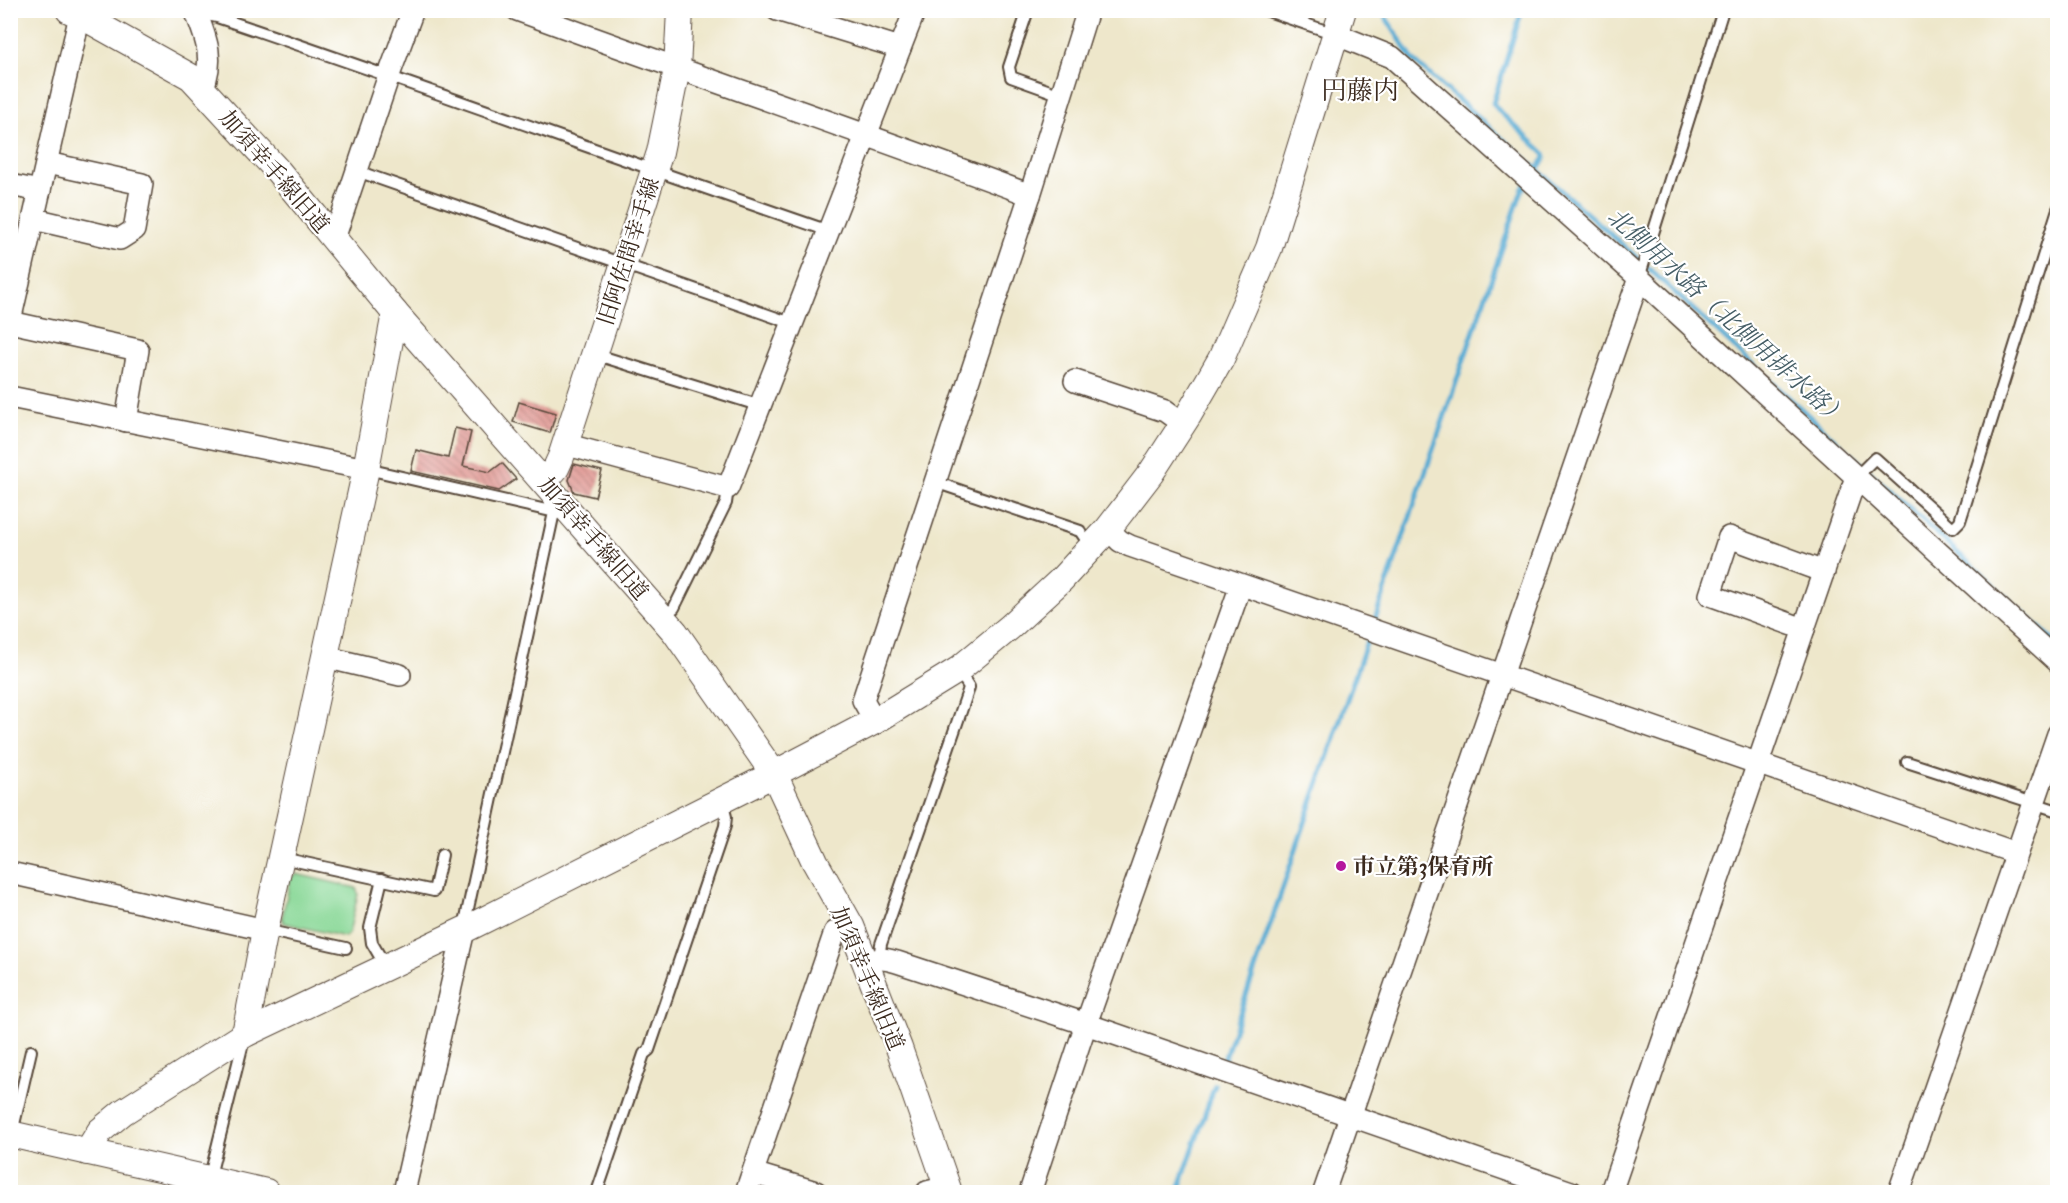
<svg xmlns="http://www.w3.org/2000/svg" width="2068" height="1203" font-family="'IM FELL Double Pica','Noto Serif JP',serif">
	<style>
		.park { fill: #89d897; stroke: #62815a; stroke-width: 1.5 }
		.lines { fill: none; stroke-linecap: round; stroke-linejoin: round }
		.stream { stroke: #57abd3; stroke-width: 5 }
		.building { fill: url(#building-back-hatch) }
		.service-casing { stroke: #564638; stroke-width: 14 }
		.minor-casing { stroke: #564638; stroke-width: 24 }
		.tertiary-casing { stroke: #564638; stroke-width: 28 }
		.service { stroke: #fff; stroke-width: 10 }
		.minor { stroke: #fff; stroke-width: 21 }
		.tertiary { stroke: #fff; stroke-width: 26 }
		.poi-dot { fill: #b5179e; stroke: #fff; stroke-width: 2 }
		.labels { text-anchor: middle; stroke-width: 4.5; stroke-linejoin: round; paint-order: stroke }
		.street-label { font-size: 22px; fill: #3b2a1e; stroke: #fff }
		.poi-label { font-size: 22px; font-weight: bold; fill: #3b2a1e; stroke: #fff; text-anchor: start }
		.water-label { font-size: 24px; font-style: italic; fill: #465e66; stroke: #fff }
		.quarter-label { font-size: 26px; fill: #3b2a1e; stroke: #fff }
	</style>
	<defs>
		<pattern id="building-back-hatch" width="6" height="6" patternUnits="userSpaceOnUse" patternTransform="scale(1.5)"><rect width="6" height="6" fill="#e09691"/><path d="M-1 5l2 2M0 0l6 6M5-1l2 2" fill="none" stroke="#b77b76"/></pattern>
	</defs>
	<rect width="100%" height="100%" fill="#fff"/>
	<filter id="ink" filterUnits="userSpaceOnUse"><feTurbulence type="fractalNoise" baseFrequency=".0167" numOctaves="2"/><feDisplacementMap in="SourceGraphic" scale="12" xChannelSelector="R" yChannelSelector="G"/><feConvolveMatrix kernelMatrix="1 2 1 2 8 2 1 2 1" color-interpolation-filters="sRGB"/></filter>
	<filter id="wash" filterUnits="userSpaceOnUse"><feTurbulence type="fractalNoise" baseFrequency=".008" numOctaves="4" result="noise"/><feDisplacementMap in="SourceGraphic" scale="24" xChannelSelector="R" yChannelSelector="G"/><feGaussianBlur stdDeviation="1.35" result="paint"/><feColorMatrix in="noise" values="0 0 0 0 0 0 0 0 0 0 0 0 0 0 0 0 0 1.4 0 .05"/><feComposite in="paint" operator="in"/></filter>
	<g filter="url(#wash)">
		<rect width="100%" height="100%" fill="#eee7cb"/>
		<polygon class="park" points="296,874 356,888 358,894 349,933 345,937 284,923 282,918 291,877"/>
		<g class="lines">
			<g class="stream">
				<polyline points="1381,10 1413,60 1634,255 2058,645"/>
				<polyline points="1522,10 1493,103 1500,112 1544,153 1545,158 1535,172"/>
				<polyline points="1374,622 1522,190 1526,184"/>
				<polyline points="1224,1060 1367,641"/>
				<polyline points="1178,1192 1215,1085"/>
			</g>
		</g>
		<g id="blocks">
			<g class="building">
				<polygon points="519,402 556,413 550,433 513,422"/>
				<polygon points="455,428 471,432 463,466 490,472 502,463 516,479 499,491 411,471 416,450 448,458"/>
				<polygon points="574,464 602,471 595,497 574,492 569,480"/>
			</g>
		</g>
	</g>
	<g filter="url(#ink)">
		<use href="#blocks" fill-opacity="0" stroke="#564638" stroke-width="1.5"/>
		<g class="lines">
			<defs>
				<g id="service">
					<polyline points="1028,10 1009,67 1011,77 1061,95"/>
					<polyline points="1265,10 1335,34"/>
					<path d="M198 18 207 15 217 17C422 86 624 161 829 231"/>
					<polyline points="357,171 794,324"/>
					<polyline points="1639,278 1723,10"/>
					<polyline points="594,354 761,406"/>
					<polyline points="367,469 555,512"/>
					<polyline points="1856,477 1875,458 1953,528 1960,521 2058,209"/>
					<polyline points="935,482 1080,531 1091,547"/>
					<polyline points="663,617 674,608 726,503 728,488"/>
					<polyline points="1907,762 2058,811"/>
					<polyline points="282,858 434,891 442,855"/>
					<polyline points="382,879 370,928 372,943 386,967"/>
					<polyline points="464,927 553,517 562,505"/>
					<polyline points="265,930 346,948"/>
					<polyline points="879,959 881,944 968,691 969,687 958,670"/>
					<polyline points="12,1133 31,1051"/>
					<polyline points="206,1192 244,1039"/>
					<polyline points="597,1192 644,1054 649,1050 725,826 726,817 722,801"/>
				</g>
				<g id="minor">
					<path d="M195 10C207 40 215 60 202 90"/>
					<path d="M517 10C687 73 860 131 1030 195"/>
					<polyline points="777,10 900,48"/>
					<polyline points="1335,34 1392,57 1639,278 2058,662"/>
					<polyline points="10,185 40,191"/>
					<polyline points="34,219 120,239 134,230 142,184 47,163"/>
					<polyline points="334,239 389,75 413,10"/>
					<polyline points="10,321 80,15"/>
					<polyline points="10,322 138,350 126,421"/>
					<polyline points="1075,381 1165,411 1183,424"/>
					<polyline points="10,397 366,469"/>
					<polyline points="564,444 728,488 915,10"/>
					<polyline points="1108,529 1120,541 1130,546 2016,853"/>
					<polyline points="1804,629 1710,595 1729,537 1824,572"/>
					<polyline points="325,657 400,675"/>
					<polyline points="875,721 863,700 1030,195 1088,10"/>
					<polyline points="10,873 265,930"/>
					<path d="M867 965C877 956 886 959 897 962L1086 1024 1571 1192"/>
					<polyline points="753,1173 816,1192"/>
					<polyline points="404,1192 464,930"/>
					<polyline points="746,1192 835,932 851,926"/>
					<polyline points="927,1192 947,1187"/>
					<polyline points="1030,1192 1086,1024 1241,585"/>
					<polyline points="1324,1192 1639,278"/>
					<polyline points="1611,1192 1856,477"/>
					<polyline points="1899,1192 2058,734"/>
				</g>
				<g id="tertiary">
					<polyline points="69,10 80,15 191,77 278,171 395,313 675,632 774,774 815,862 851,926 899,1048 949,1192"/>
					<polyline points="544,482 556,468 561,457 660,152 677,69 680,10"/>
					<polyline points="245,1034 265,930 366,469 395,313"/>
					<polyline points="10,1134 266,1192"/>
					<polyline points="87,1152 100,1131 123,1112 245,1034 464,930 774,774 875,721 958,670 1010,627 1061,580 1108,529 1151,473 1188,416 1221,359 1269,248 1343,10"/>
				</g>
			</defs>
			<use href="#service" class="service-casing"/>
			<use href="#minor" class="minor-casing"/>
			<use href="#tertiary" class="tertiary-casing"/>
			<use href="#service" class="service"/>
			<use href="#minor" class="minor"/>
			<use href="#tertiary" class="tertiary"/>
		</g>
	</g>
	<circle class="poi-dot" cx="1341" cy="866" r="6"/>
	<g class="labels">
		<g class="street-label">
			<text transform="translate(275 171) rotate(49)" y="8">加須幸手線旧道</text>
			<text transform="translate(628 251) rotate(-72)" y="8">旧阿佐間幸手線</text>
			<text transform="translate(594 538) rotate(49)" y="8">加須幸手線旧道</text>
			<text transform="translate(868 978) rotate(67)" y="8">加須幸手線旧道</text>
		</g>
		<g class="poi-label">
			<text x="1353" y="874">市立第3保育所</text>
		</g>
		<g class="water-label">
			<text transform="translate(1727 317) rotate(42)" y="8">北側用水路（北側用排水路）</text>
		</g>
		<g class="quarter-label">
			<text x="1360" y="99">円藤内</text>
		</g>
	</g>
	<rect width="2068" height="1203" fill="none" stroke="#fff" stroke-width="36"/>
</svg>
